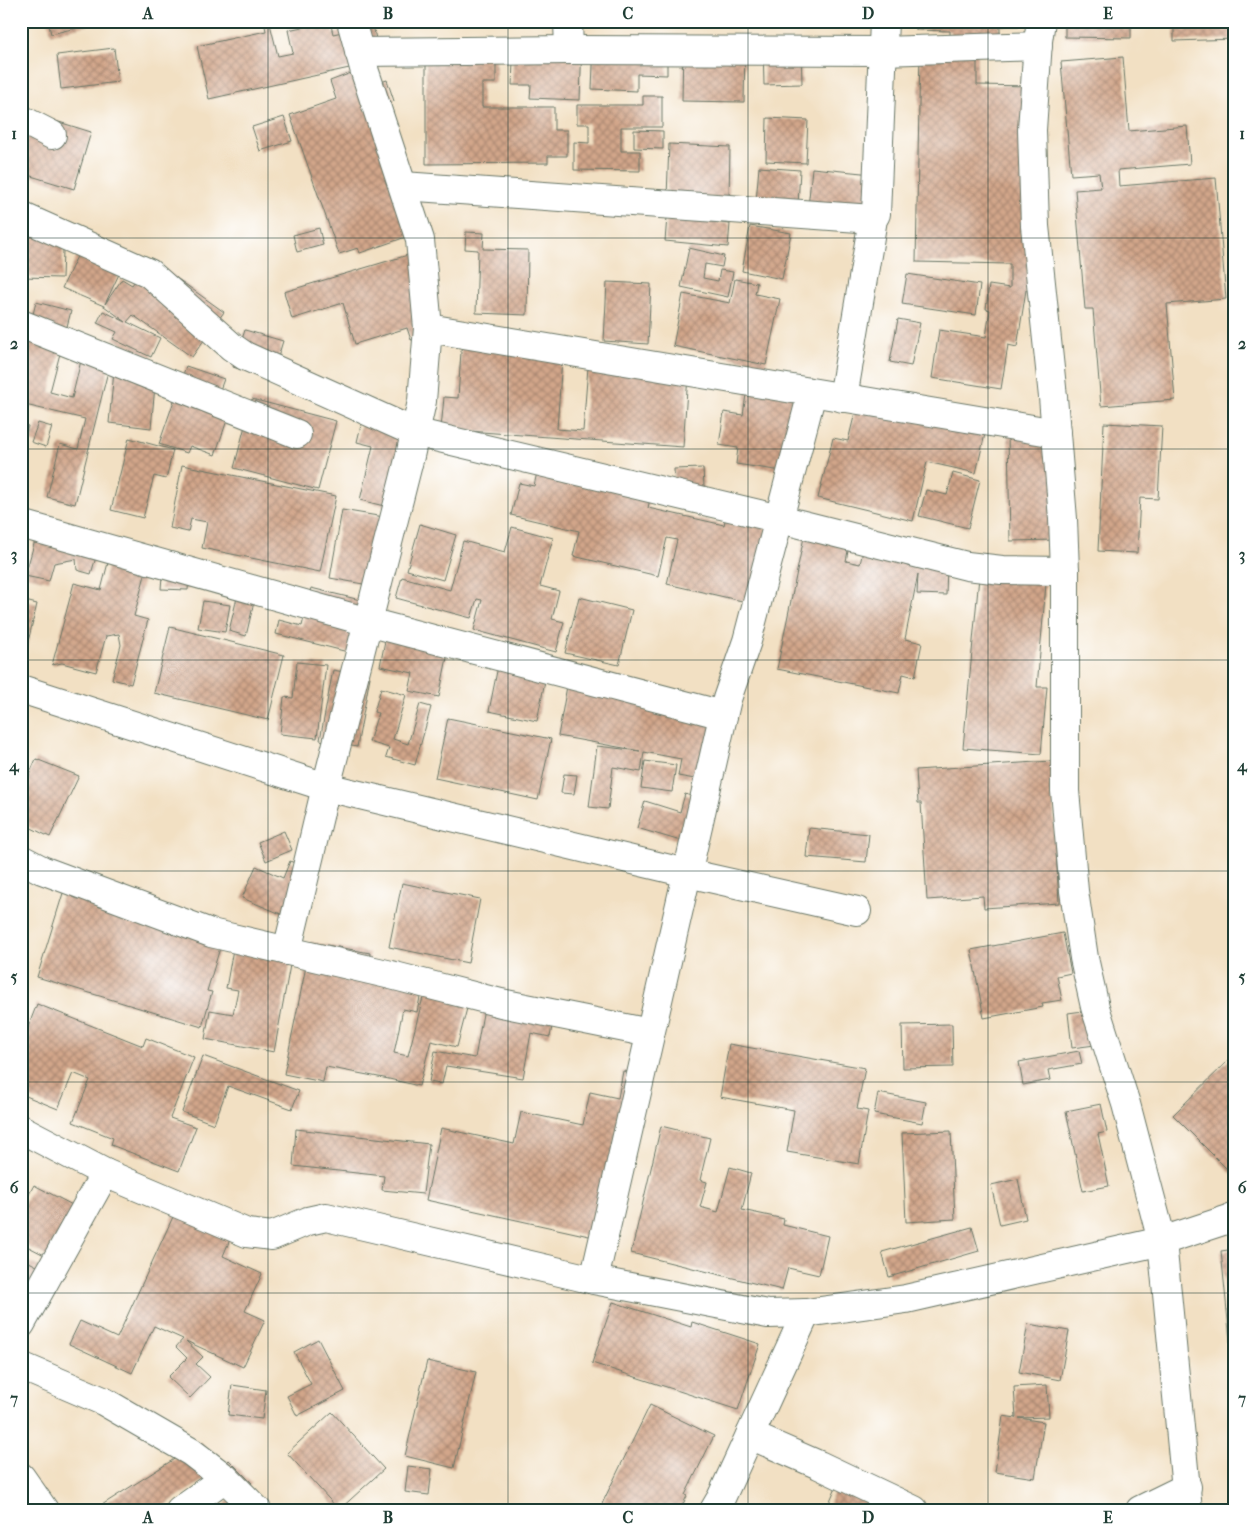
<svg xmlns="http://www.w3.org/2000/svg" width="1256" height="1531" font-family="'IM FELL French Canon',serif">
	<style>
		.building { fill: url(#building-cross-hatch) }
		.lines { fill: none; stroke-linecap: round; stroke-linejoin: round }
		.street-casing { stroke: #697666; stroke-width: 30 }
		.secondary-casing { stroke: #697666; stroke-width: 30 }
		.street { stroke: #fff; stroke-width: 28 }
		.secondary { stroke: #fff; stroke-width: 28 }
		.grid { fill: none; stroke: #1f3d34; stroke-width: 1; stroke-opacity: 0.55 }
		.neatline { fill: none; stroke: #1f3d34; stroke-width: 2 }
		.grid-label { font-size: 16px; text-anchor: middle; font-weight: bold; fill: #1f3d34 }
	</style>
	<defs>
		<pattern id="building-cross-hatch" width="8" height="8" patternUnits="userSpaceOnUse" patternTransform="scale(1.25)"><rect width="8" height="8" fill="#d2a68a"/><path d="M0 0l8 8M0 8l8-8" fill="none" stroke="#aa8872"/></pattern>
	</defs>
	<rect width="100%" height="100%" fill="#fff"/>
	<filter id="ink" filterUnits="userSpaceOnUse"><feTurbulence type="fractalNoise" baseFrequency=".02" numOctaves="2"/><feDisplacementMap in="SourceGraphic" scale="10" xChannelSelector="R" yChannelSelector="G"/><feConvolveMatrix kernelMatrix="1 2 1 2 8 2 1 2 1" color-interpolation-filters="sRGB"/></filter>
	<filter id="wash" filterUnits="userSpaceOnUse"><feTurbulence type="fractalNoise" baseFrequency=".0096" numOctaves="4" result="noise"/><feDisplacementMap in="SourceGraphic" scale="20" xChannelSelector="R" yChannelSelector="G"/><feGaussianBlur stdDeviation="1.12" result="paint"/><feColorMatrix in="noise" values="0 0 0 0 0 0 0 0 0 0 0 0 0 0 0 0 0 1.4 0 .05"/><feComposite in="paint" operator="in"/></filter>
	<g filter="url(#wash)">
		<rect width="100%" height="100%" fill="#f2e0c3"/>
		<g id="blocks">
			<g class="building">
				<polygon points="48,21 101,21 101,22 51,34"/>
				<polygon points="264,21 279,21 270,24 278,56 293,53 288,30 330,21 333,34 347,31 345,21 372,21 381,61 209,99 197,46 266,31"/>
				<polygon points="916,21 1019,21 1019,26 1000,26 1000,41 950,50 950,31 916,30"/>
				<polygon points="1065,21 1131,21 1131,38 1065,37"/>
				<polygon points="1174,21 1235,21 1235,39 1174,41"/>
				<polygon points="514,38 582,41 580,100 530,98 531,85 512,85"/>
				<polygon points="496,42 496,83 482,83 482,107 554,107 554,130 567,130 567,156 548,156 548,163 426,164 426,43"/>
				<polygon points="683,42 745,44 744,102 682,101"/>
				<polygon points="594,43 667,45 667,75 637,74 637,91 592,89"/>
				<polygon points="801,45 802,84 764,85 763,46"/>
				<polygon points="114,48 118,82 61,89 57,55"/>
				<polygon points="920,52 977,53 977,85 1029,86 1028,290 1026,290 1017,347 1008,345 1001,389 932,378 939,330 986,337 990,310 986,309 989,285 1010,288 1010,264 916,262"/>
				<polygon points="1123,57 1129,131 1187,126 1190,164 1118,170 1119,186 1216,178 1226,299 1167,304 1175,400 1101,406 1093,309 1085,309 1075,190 1101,188 1099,173 1071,175 1061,62"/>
				<polygon points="354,72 360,89 387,80 394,101 381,106 429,229 360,253 358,248 339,254 290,115 336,99 330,81"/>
				<polygon points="643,96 662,96 662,127 621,127 621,151 640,151 640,171 574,170 574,142 589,143 589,124 577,124 577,105 643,105"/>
				<polygon points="30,113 91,132 74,189 21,173 21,128"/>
				<polygon points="284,117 292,141 260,151 252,127"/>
				<polygon points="767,118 808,120 806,163 766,161"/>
				<polygon points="634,130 663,131 663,149 634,148"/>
				<polygon points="669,144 730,147 729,199 667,197"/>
				<polygon points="759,167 800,170 798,205 756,202"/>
				<polygon points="812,168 872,174 868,214 808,208"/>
				<polygon points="667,217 730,224 728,247 665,241"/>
				<polygon points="21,223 64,224 62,278 21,277"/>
				<polygon points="750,226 791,233 782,279 742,271"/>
				<polygon points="319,228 323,245 297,252 293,235"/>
				<polygon points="466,232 484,233 483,249 528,250 527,315 476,313 478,250 465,249"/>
				<polygon points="87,235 128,255 105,304 122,279 132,285 150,259 224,312 192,357 133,315 127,322 160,338 151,357 113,339 117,332 97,323 103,311 126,322 104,306 62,288"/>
				<polygon points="689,248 724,256 722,267 705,264 703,278 718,281 720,270 733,272 728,297 681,287"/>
				<polygon points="428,249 438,281 418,287 432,333 411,340 407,328 355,344 343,303 292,319 284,292"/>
				<polygon points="907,274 980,285 976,315 902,304"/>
				<polygon points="735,279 757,283 755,294 780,299 766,365 673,346 683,294 730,303"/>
				<polygon points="607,282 651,284 648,344 604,341"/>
				<polygon points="36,302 71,311 50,392 72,398 83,352 111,359 75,504 47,497 60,444 78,449 85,419 21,404 21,338 27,339"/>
				<polygon points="898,319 920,323 911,366 890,362"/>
				<polygon points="245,330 283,341 271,380 233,367"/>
				<polygon points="462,336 563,344 557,429 583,431 589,354 689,361 683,447 441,429 444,397 458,398"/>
				<polygon points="115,361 157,365 151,428 109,423"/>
				<polygon points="186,366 224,379 217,398 233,403 215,455 190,446 187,453 159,444"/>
				<polygon points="749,374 812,384 782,471 736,464 738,448 719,445 724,412 743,415"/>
				<polygon points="860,392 988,421 976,473 927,462 913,521 818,498 833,438 848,441"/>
				<polygon points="252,399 336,421 318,490 234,468"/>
				<polygon points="366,404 422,417 400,510 360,500 373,446 357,442"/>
				<polygon points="38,423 52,427 46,447 31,442"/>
				<polygon points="1104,423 1162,426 1158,499 1140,498 1137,553 1098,551"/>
				<polygon points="21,424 28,426 22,449 21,449"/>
				<polygon points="1008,433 1054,433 1056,540 1010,541"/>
				<polygon points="129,438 173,450 166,479 154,476 143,518 111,510"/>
				<polygon points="539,463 652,489 648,508 724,525 726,516 768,526 751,603 667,584 677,540 667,538 658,576 573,556 579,531 511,515 519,483 534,486"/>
				<polygon points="182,465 336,496 320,572 202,548 207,522 191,519 188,532 170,528"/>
				<polygon points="703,468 705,506 676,508 674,469"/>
				<polygon points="953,473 980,480 968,528 919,516 926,490 947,495"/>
				<polygon points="342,510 396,519 385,588 330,578"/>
				<polygon points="41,519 149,560 134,616 148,620 131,684 112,679 121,645 119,634 106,636 96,672 62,663 52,665 74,583 101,590 110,555 96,557 91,574 77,570 76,559 54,563 49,581 25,576"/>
				<polygon points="420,524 456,535 443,580 407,570"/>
				<polygon points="512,527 553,538 540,586 559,591 552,619 564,622 556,652 474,630 482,600 477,599 471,618 396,598 402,577 450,590 463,541 505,552"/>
				<polygon points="805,532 850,541 846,561 860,564 866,538 947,566 946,595 917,594 918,574 905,639 922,643 915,677 903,674 899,693 777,669"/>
				<polygon points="163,563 190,564 188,590 161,589"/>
				<polygon points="979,577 1046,584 1037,687 1047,687 1041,754 963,748"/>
				<polygon points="240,585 257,589 246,636 229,631"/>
				<polygon points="311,588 385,606 372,658 276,634 279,620 302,626"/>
				<polygon points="579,597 632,610 619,665 565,653"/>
				<polygon points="21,600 37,604 22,667 21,667"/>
				<polygon points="203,601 230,605 225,632 198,628"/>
				<polygon points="389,621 452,633 439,697 409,691 413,673 380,666"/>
				<polygon points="170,627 284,655 268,720 154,693"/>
				<polygon points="500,656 548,666 537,721 489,711"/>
				<polygon points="297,662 326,665 317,738 280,734 284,697 293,698"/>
				<polygon points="333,670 370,677 357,747 320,740"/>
				<polygon points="569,675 721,704 706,781 678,776 681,759 644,752 641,772 613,767 608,809 589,807 597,746 640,751 558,736"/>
				<polygon points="381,688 406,695 393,739 408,744 420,704 431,707 415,765 386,757 389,748 369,742 378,713 374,712"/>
				<polygon points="448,718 551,739 538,800 435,778"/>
				<polygon points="36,759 79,776 50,837 21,823 21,780 26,782"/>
				<polygon points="645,761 676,765 672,792 641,788"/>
				<polygon points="1051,761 1059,903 984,908 983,896 927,900 921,803 918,803 916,770"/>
				<polygon points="564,774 577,775 574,794 561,793"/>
				<polygon points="685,794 707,801 694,845 637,828 645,801 680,812"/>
				<polygon points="809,828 869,834 866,862 806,857"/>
				<polygon points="284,831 292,850 266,861 258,842"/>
				<polygon points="290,861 318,873 298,921 242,898 256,866 283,878"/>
				<polygon points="68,877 226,928 207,991 212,992 202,1027 37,977"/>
				<polygon points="402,883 480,899 468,963 389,947"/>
				<polygon points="237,927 295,938 274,1052 205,1039 210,1010 233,1014 238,990 226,988"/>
				<polygon points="1063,933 1071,973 1057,976 1062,1000 1042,1003 1043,1007 984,1018 971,950"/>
				<polygon points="311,942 370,953 368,967 424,978 417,1012 403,1009 394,1053 408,1056 429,974 473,985 457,1047 431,1041 419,1086 389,1079 326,1067 323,1082 284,1074"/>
				<polygon points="486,997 555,1010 550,1037 531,1033 523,1078 446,1066 442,1084 429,1082 435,1051 475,1058"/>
				<polygon points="37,1004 143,1046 146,1038 194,1057 170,1118 196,1127 179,1171 111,1145 113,1138 73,1122 90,1080 73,1073 58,1109 21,1094 21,1045"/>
				<polygon points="1090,1010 1095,1045 1072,1048 1068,1013"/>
				<polygon points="952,1024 953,1067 903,1068 902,1025"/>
				<polygon points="729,1044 865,1068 857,1109 868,1111 859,1164 787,1152 794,1110 720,1097"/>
				<polygon points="1079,1051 1082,1064 1048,1070 1050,1080 1023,1085 1019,1062"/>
				<polygon points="1235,1054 1235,1177 1173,1115"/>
				<polygon points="203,1056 299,1091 292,1109 228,1086 214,1124 182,1112"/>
				<polygon points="623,1071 634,1073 598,1238 426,1200 441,1128 514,1144 521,1112 583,1125 590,1092 618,1098"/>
				<polygon points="878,1093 926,1102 922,1123 874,1114"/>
				<polygon points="1101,1104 1107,1132 1098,1134 1109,1186 1083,1191 1066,1111"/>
				<polygon points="661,1126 710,1138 700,1180 707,1182 700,1207 718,1212 730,1167 751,1173 742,1210 784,1219 783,1225 828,1236 819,1275 788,1268 782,1290 631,1253"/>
				<polygon points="296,1129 429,1144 423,1194 382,1190 384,1176 293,1166"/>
				<polygon points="951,1131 955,1219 906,1222 902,1133"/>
				<polygon points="1018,1179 1026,1219 1000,1225 991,1185"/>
				<polygon points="34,1185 80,1209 54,1260 21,1243 21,1209"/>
				<polygon points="178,1206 233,1232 223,1256 262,1274 245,1311 265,1320 243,1367 186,1341 203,1357 196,1364 210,1377 190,1398 168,1377 187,1358 176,1347 183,1339 154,1326 132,1373 69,1344 80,1321 117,1338"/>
				<polygon points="972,1227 979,1251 889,1277 882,1252"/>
				<polygon points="1235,1249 1235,1371 1233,1371 1221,1251"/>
				<polygon points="21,1258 47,1271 35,1294 21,1287"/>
				<polygon points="613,1302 691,1327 692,1322 760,1344 738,1410 592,1363"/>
				<polygon points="1028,1324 1069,1331 1060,1380 1019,1372"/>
				<polygon points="318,1339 345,1391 297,1416 287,1396 311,1384 294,1352"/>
				<polygon points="427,1361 476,1372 454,1468 405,1456"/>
				<polygon points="232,1385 266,1390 262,1419 228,1415"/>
				<polygon points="1047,1385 1049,1417 1019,1418 1044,1422 1035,1478 995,1472 1003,1416 1016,1418 1014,1387"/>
				<polygon points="650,1405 714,1436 685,1495 687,1496 680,1510 599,1510"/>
				<polygon points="332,1412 384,1469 339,1510 287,1453"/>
				<polygon points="201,1442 219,1470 229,1460 252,1483 239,1496 215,1473 157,1510 94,1510"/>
				<polygon points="408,1466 432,1469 429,1495 405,1492"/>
				<polygon points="836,1487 889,1510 826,1510"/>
				<polygon points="1235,1488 1235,1510 1231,1510 1231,1489"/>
				<polygon points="229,1500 236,1510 230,1510 225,1503"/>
			</g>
		</g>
	</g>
	<g filter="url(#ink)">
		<use href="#blocks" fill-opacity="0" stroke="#697666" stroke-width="1"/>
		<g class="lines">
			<defs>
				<g id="street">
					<polyline points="568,21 569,50"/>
					<polyline points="359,52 569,50 882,51 1038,46"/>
					<polyline points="21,119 52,135"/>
					<polyline points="403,186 873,219"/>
					<polyline points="21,216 149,273 232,347 245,356 414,432 780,519 967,566 1002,570 1065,571"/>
					<polyline points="21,324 297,434"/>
					<polyline points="428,328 1056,433"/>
					<polyline points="843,398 873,219 876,214 884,21"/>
					<polyline points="21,524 368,622 723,715"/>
					<polyline points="21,689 326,787 687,873 857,911"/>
					<polyline points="21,859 42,870 211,933 387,974 501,1003 650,1033"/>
					<polyline points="287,951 326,787 410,456 422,401 428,328 420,240 365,72 351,21"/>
					<polyline points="21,1129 105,1173"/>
					<polyline points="594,1280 727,699 747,641 812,393"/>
					<polyline points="21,1324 105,1173 247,1233 272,1236 308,1221 326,1217 594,1280 768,1314 806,1313 906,1299 1162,1241"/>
					<polyline points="21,1366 103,1401 191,1452 225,1478 257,1510"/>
					<polyline points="750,1435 819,1465 914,1510"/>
					<polyline points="21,1477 44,1510"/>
					<polyline points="180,1510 225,1478"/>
					<polyline points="714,1510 721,1498 806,1313"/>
					<polyline points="1140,1510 1187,1487"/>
				</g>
				<g id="secondary">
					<polyline points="1041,21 1038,41 1032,130 1035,226 1053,397 1063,519 1065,571 1065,791 1074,891 1084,958 1095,1007 1126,1104 1162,1241 1188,1510"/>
					<polyline points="1162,1241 1235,1217"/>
				</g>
			</defs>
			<use href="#street" class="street-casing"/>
			<use href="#secondary" class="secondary-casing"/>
			<use href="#street" class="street"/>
			<use href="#secondary" class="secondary"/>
		</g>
	</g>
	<path class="grid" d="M268 21V1510M508 21V1510M748 21V1510M988 21V1510M21 238H1235M21 449H1235M21 660H1235M21 871H1235M21 1082H1235M21 1293H1235"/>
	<rect width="1256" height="1531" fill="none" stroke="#fff" stroke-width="55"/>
	<rect x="28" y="28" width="1200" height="1476" class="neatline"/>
	<g class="grid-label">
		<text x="148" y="19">A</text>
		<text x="388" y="19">B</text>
		<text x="628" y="19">C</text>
		<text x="868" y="19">D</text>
		<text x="1108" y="19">E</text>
		<text x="14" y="139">1</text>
		<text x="1242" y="139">1</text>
		<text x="14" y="349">2</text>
		<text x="1242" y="349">2</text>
		<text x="14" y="560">3</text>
		<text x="1242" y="560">3</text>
		<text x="14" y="771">4</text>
		<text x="1242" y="771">4</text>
		<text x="14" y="982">5</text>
		<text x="1242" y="982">5</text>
		<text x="14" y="1193">6</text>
		<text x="1242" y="1193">6</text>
		<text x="14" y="1404">7</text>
		<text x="1242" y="1404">7</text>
		<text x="148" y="1523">A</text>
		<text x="388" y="1523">B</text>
		<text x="628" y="1523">C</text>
		<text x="868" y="1523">D</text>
		<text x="1108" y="1523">E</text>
	</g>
</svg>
